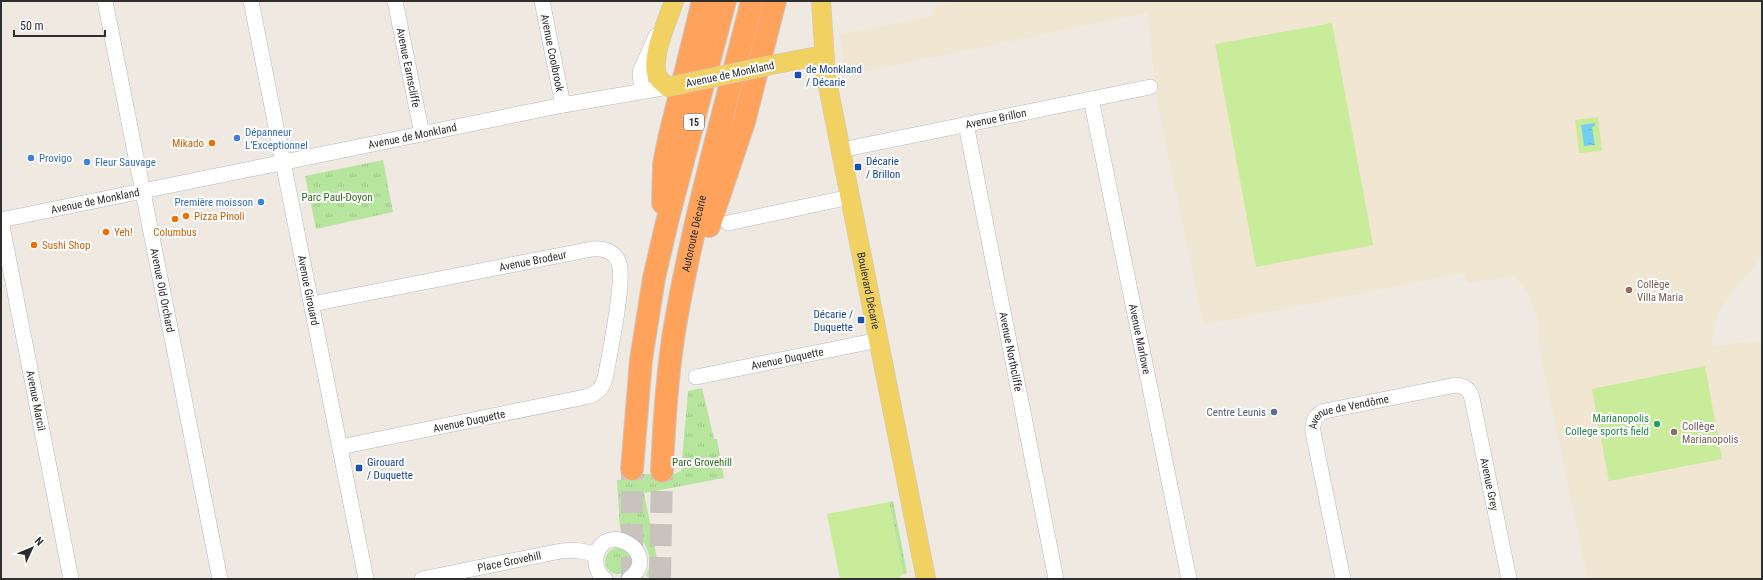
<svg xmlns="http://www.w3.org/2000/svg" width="1763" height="580" font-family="'Roboto Condensed',sans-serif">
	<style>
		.education { fill: #f0e6d1 }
		.grass { fill: url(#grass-tufts) }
		.pitch { fill: #c9ec9a }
		.water { fill: url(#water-ripples) }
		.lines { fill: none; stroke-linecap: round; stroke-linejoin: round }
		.highway-tunnel { stroke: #c8c4bd; stroke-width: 22; stroke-dasharray: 22 11; stroke-linecap: butt }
		.minor-casing { stroke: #b4b7c1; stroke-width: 16 }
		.major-casing { stroke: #c9c9c9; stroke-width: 20 }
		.highway-casing { stroke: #c9c9c9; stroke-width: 24 }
		.minor { stroke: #fff; stroke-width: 15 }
		.major { stroke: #f2d163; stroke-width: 19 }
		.highway { stroke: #ffa35c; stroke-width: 22 }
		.major-bridge-casing { stroke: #c9c9c9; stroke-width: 20; stroke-linecap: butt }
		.major-bridge { stroke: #f2d163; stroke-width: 19 }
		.transit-dot { fill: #1a4fb4; stroke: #fff; stroke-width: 1.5 }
		.shop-dot { fill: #3f7fe0; stroke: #fff; stroke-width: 1.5 }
		.food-dot { fill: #e8710a; stroke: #fff; stroke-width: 1.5 }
		.education-dot { fill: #8d6e63; stroke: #fff; stroke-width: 1.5 }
		.service-dot { fill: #5c6f8a; stroke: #fff; stroke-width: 1.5 }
		.leisure-dot { fill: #2e9e5b; stroke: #fff; stroke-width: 1.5 }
		.labels { text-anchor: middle; stroke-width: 4; stroke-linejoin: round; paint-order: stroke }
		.shield { fill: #fff; stroke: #6d6d6d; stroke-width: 1 }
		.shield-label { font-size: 10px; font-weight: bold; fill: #2e2e2e }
		.street-label { font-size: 11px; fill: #2e2e2e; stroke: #fff }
		.transit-label { font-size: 11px; fill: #164399; stroke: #fff; text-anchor: start }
		.shop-label { font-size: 11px; fill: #366cbe; stroke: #fff; text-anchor: start }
		.food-label { font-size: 11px; fill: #c56008; stroke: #fff; text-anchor: start }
		.park-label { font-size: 11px; fill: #2c6e1b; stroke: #fff }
		.education-label { font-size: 11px; fill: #785e54; stroke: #fff; text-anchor: start }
		.service-label { font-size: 11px; fill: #4e5e75; stroke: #fff; text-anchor: end }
		.leisure-label { font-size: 11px; fill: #27864d; stroke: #fff; text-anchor: end }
	</style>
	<defs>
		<pattern id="grass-tufts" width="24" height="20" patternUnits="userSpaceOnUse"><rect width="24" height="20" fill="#b6e59e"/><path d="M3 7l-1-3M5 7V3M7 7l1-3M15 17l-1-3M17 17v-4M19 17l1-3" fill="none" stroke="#9dc588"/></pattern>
		<pattern id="water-ripples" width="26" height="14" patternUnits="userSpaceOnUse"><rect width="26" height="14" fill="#75cff0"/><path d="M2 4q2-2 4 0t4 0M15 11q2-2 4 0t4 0" fill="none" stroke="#66b2ce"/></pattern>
	</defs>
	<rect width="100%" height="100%" fill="#efe9e1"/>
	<polygon class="education" points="959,1 1762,1 1762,258 1733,291 1717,316 1711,344 1712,347 1762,340 1762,579 1588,579 1540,351 1538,318 1527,292 1514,276 1467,283 1465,273 1204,325 1163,130 1154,78 1150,29 1147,13 846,75 839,34 933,16 932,7"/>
	<g class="grass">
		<polygon points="383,160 393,212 316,229 305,176"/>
		<path d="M702 388 714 439H717L724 478 644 493 661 579H653L646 576C657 554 642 533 620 529L617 480 630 479 633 474H674L681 471 688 391Z"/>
		<polygon points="893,501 907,573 903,574 889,502"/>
		<circle cx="618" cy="561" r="13"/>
	</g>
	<g class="pitch">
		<polygon points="1332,23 1373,245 1256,267 1215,44"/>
		<polygon points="1598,117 1602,151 1579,153 1575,120"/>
		<polygon points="1705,366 1722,459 1609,481 1592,389"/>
		<polygon points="889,502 903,574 899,578 893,579 840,579 827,514"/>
	</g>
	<polygon class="water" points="1595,123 1595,126 1592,127 1595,145 1584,146 1581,125"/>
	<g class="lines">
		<g class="highway-tunnel">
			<polyline points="632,579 632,469"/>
			<polyline points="660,579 662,471"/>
		</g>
		<defs>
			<g id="minor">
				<path id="s1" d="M105 1 220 579"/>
				<path id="s2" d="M251 1 366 579"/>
				<path id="s3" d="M395 1 422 134"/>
				<path id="s4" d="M542 1 563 105"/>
				<polyline points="642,91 640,72 656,36"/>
				<path id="s5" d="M1091 99 1189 579"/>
				<path id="s6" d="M966 124 1056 579"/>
				<path id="s7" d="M841 150 1150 87"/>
				<path id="s8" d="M1 220 563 105 668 87"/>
				<path id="s9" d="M1 221 71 579"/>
				<polyline points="728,223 850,197"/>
				<path id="s10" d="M312 304 592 249C603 248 615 251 619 263 625 281 609 357 605 379 602 389 595 395 585 397L340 447"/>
				<path id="s11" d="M696 377 879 340"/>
				<path id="s12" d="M422 579 561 551 575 550 597 554"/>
				<path d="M605 579C598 574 595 566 596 557 603 518 664 553 629 579"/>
				<path id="s13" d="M1343 579 1313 432C1312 422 1315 415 1325 411L1456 385C1465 386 1470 390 1472 398L1509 579"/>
			</g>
			<g id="major">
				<path id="s14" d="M821 1 826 76 926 579"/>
				<polyline points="771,65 824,55"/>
				<path d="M668 87C664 83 658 80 657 75 651 55 668 20 674 1"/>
			</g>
			<g id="highway">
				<polyline points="663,203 664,164 669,139 703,1"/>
				<polyline points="709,226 744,122 775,1"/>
				<polyline points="632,469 641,360 654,278 667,222 725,1"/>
				<path id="s15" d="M662 471C664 422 667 374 675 326 694 216 725 108 752 1"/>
			</g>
		</defs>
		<use href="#minor" class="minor-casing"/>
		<use href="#major" class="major-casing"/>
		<use href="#highway" class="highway-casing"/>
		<use href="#minor" class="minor"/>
		<use href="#major" class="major"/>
		<use href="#highway" class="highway"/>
		<defs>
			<polyline id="major-bridge" points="668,87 771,65"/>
		</defs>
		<use href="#major-bridge" class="major-bridge-casing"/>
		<use href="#major-bridge" class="major-bridge"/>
	</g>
	<g class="transit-dot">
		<rect x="794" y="71" width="8" height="8" rx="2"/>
		<rect x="854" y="163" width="8" height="8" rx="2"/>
		<rect x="857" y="316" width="8" height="8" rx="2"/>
		<rect x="355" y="464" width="8" height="8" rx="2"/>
	</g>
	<g class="shop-dot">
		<circle cx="237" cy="138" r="4"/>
		<circle cx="31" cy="158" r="4"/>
		<circle cx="87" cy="162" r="4"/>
		<circle cx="261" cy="202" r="4"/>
	</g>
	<g class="food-dot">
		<circle cx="212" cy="143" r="4"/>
		<circle cx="186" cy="216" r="4"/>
		<circle cx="175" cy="219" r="4"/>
		<circle cx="106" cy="232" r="4"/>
		<circle cx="34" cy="245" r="4"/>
	</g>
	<g class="education-dot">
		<circle cx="1629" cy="290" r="4"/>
		<circle cx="1674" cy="432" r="4"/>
	</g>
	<circle class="service-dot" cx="1274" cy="412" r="4"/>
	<circle class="leisure-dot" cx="1657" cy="424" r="4"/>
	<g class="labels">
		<rect class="shield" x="684" y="114" width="20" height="16" rx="3"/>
		<g class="shield-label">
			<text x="694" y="126">15</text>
		</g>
		<g class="street-label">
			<text dy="4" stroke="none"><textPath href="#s4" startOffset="53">Avenue Coolbrook</textPath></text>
			<text dy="4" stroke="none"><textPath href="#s3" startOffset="68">Avenue Earnscliffe</textPath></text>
			<text transform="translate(730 74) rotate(-12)" y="4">Avenue de Monkland</text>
			<text dy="4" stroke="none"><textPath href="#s7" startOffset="158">Avenue Brillon</textPath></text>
			<text dy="4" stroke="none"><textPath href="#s8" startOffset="420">Avenue de Monkland</textPath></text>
			<text dy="4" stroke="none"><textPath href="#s8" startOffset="96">Avenue de Monkland</textPath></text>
			<text dy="4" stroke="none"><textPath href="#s15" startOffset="240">Autoroute Décarie</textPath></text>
			<text dy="4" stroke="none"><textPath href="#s10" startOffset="225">Avenue Brodeur</textPath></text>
			<text dy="4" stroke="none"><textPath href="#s1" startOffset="295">Avenue Old Orchard</textPath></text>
			<text dy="4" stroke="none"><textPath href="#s2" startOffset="295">Avenue Girouard</textPath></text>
			<text dy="4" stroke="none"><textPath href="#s14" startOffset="294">Boulevard Décarie</textPath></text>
			<text dy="4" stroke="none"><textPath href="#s5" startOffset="245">Avenue Marlowe</textPath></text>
			<text dy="4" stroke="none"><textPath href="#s6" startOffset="232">Avenue Northcliffe</textPath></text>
			<text dy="4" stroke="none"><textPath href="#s11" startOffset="93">Avenue Duquette</textPath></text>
			<text dy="4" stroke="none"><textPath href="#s9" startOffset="183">Avenue Marcil</textPath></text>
			<text dy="4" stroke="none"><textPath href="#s13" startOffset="197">Avenue de Vendôme</textPath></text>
			<text transform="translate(469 421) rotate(-12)" y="4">Avenue Duquette</text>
			<text dy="4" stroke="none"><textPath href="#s13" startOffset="420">Avenue Grey</textPath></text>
			<text dy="4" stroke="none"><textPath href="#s12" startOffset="89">Place Grovehill</textPath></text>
		</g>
		<g class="transit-label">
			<text x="806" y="73">de Monkland<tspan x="806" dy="13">/ Décarie</tspan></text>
			<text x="866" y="165">Décarie<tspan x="866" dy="13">/ Brillon</tspan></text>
			<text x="853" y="318" text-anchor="end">Décarie /<tspan x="853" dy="13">Duquette</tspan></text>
			<text x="367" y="466">Girouard<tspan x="367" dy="13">/ Duquette</tspan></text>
		</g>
		<g class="shop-label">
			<text x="245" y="136">Dépanneur<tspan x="245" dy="13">L’Exceptionnel</tspan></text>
			<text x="39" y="162">Provigo</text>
			<text x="95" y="166">Fleur Sauvage</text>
			<text x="253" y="206" text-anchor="end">Première moisson</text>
		</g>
		<g class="food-label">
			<text x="204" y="147" text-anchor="end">Mikado</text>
			<text x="194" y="220">Pizza Pinoli</text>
			<text x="114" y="236">Yeh!</text>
			<text x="175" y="236" text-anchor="middle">Columbus</text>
			<text x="42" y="249">Sushi Shop</text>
		</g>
		<g class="park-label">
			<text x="337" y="201">Parc Paul-Doyon</text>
			<text x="702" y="466">Parc Grovehill</text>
		</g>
		<g class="education-label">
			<text x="1637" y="288">Collège<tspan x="1637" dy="13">Villa Maria</tspan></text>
			<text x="1682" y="430">Collège<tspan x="1682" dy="13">Marianopolis</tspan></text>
		</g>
		<g class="service-label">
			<text x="1266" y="416">Centre Leunis</text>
		</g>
		<g class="leisure-label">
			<text x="1649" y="422">Marianopolis<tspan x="1649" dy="13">College sports field</tspan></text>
		</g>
	</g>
	<rect width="1763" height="580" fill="none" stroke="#2e2e2e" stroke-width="4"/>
	<g transform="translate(32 548) rotate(46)" stroke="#ffffff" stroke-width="3" paint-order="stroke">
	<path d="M0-3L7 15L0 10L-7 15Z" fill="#2e2e2e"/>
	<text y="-6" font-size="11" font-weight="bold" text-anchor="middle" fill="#2e2e2e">N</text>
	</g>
	<path d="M14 30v6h91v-6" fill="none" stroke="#2e2e2e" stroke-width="2"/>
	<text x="20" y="30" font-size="12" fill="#2e2e2e" stroke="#ffffff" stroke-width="3" paint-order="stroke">50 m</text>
</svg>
